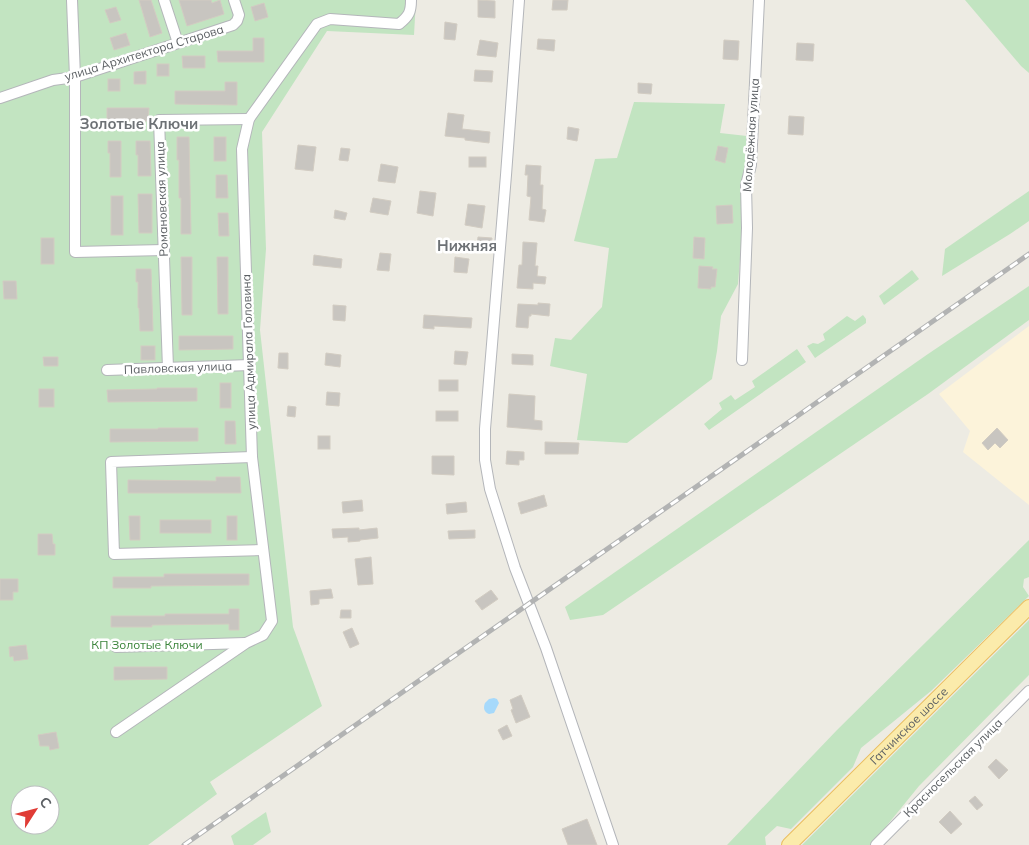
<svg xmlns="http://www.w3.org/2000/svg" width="1029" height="845" font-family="Mulish,sans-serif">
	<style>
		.commercial { fill: #fcf3da }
		.green { fill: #c2e4c1; fill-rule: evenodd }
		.water { fill: #a6d9fb }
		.building { fill: #c8c5c0; stroke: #d2ccc2 }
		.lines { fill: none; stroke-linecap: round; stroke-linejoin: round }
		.minor-casing { stroke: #b4b6ba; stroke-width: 12 }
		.major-casing { stroke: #eabe60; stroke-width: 16 }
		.minor { stroke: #fff; stroke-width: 10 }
		.major { stroke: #fbebab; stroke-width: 14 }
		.rail-casing { stroke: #b2b3b3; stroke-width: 5 }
		.rail { stroke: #fff; stroke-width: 3; stroke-dasharray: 9; stroke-linecap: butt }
		.labels { text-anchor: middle; stroke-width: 5; stroke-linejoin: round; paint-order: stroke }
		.street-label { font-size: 12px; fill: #5b5f63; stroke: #fff }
		.park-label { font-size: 12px; fill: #3a843a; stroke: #fff }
		.quarter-label { font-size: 15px; font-weight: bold; fill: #6d7175; stroke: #fff }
	</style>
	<rect width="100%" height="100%" fill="#edebe3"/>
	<polygon class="commercial" points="1029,326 1029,505 963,452 970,431 939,394"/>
	<g class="green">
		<path d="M0 0H416L414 35 327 31 262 132 266 249 260 330 293 627 322 706 210 782 217 794 148 845H0ZM20 795H50V825H20Z"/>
		<polygon points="965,0 1029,0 1029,73 1021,66"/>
		<polygon points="634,102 725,104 720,133 747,136 743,221 738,284 721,316 717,351 712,379 627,443 577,440 587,374 550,366 555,338 571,340 602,307 609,248 574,241 595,159 617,158"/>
		<polygon points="1029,191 1029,221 1010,234 942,276 945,249"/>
		<polygon points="912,270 919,279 884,305 879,296"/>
		<polygon points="1029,286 1029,320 928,394 603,615 570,620 565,607 928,354"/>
		<polygon points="863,315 866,319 866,323 815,358 807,346 813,343 818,344 825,340 823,334 847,316 855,321"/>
		<polygon points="797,349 806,362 709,430 704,424 722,409 719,403 731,395 735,400 755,387 752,381"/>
		<polygon points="1029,540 1029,577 1024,579 1023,587 1029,596 931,691 861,748 853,767 791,829 777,826 765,837 766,845 727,845 837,730"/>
		<polygon points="1029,620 1029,675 919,786 871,845 802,845"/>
		<polygon points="266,812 271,832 253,845 234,845 231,836"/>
	</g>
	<path class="water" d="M494 698 497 699 499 703 494 713 489 714C484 712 483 708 485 703L489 699Z"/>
	<g class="building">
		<polygon points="139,0 151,0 162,33 150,37"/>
		<polygon points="179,0 211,0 212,3 220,0 224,14 187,26"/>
		<polygon points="478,0 495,1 495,18 478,17"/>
		<polygon points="553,0 568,0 567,10 552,10"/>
		<polygon points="264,3 268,17 255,21 251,7"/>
		<polygon points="116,7 121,20 110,23 105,10"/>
		<polygon points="445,22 457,24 455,40 444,39"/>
		<polygon points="126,33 130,45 114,50 110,38"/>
		<polygon points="253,38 264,38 264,62 218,62 217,51 253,51"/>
		<polygon points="538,39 555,40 554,51 537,49"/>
		<polygon points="480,40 498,43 496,57 477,55"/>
		<polygon points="724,40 739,41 738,60 723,59"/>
		<polygon points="797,43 814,44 813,61 796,60"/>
		<polygon points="182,56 205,56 205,68 183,68"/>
		<rect x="157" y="64" width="12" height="12"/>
		<polygon points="475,70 493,71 492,82 474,81"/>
		<polygon points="146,71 146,84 134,84 134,72"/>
		<rect x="108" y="79" width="12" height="12"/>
		<polygon points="225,82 237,82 237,105 175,104 175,91 225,91"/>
		<polygon points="638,83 652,84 651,94 638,93"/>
		<polygon points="107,108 149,108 148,121 107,121"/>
		<polygon points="448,113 464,115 462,129 490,132 489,143 465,140 465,138 445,136"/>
		<polygon points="789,116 804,117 803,135 788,134"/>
		<polygon points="568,127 579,129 577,141 567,139"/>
		<polygon points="177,137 189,137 191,234 181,234 181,198 179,198 179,160 177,160"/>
		<rect x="214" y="137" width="12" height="24"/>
		<polygon points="108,141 121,141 121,177 110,177 110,153 108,153"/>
		<polygon points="136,141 150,141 151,176 138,176 138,155 136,155"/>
		<polygon points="298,145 316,147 313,171 295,169"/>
		<polygon points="718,146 728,148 725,163 715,160"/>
		<polygon points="341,148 350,149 348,161 339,160"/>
		<rect x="469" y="157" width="17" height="10"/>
		<polygon points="381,164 398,167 395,183 378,181"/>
		<polygon points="526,165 541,166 540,185 543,185 542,209 546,210 544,222 529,220 531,197 527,196 528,175 525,175"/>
		<polygon points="216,175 227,175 228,198 216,198"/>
		<polygon points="420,191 436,193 433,216 417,213"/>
		<polygon points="138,194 152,194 152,233 139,233"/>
		<rect x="111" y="196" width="12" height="39"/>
		<polygon points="373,198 391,201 388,215 370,212"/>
		<polygon points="468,204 485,206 482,228 465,225"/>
		<polygon points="732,205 733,223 717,224 716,206"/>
		<polygon points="335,210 347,213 345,220 334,218"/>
		<polygon points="218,213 228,213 229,236 219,236"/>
		<polygon points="478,237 492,238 491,247 477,245"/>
		<polygon points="694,237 705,238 704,259 693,258"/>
		<rect x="41" y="238" width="13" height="26"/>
		<polygon points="523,242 537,243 535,266 538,266 537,276 546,277 545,284 533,283 533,289 517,288 519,265 522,265"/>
		<polygon points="380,253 391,254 389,271 377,270"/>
		<polygon points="314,255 342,259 341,268 313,265"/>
		<polygon points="181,257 192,257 192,315 182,315"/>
		<polygon points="217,257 228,257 228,314 218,314"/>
		<polygon points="455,257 469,259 467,273 454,272"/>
		<polygon points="699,266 713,267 712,269 717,269 715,287 711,287 711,289 698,288"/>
		<polygon points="136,269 151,269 153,331 140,331 139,308 138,308 138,282 136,282"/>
		<polygon points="3,281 16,281 17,299 4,299"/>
		<polygon points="538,303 550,304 549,316 531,314 531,316 529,316 528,328 516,327 518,304 538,305"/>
		<polygon points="333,305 346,306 345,321 333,320"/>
		<polygon points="424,315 472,318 471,328 434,326 434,329 423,328"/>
		<polygon points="179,336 233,336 233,349 179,350"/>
		<rect x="141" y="346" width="14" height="14"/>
		<polygon points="455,351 468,352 466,365 454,364"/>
		<polygon points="279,353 288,353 288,369 278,368"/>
		<polygon points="326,353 341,355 340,367 325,365"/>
		<polygon points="512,354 533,355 533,365 512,364"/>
		<polygon points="43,357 58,357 58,366 44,366"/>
		<rect x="439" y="380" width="19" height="11"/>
		<rect x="220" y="383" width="11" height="25"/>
		<polygon points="157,388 197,388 197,401 108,402 107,390 157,389"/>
		<rect x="39" y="389" width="15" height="18"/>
		<polygon points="327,392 340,393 339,406 326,405"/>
		<polygon points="509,394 535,396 534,420 542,421 542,430 507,427"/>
		<polygon points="288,406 296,407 295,417 287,416"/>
		<rect x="436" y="411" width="22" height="10"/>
		<polygon points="225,421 235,421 236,444 225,444"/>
		<polygon points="158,428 198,428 198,441 110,442 110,429 158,429"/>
		<polygon points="997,428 1008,440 1000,448 995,443 988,450 982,443"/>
		<rect x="318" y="436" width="12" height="13"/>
		<polygon points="545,442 579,443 578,454 545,454"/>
		<polygon points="507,451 524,452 524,460 519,460 519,465 506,464"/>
		<polygon points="432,456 454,456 454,475 432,474"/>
		<polygon points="216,477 240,477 241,493 128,493 128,480 216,481"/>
		<polygon points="544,495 547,506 521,514 518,503"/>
		<polygon points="362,500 363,511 343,513 342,502"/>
		<polygon points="466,502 467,512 447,514 446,504"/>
		<polygon points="129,516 140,516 140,540 130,540"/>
		<rect x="227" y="516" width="10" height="24"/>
		<rect x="160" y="520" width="51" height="13"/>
		<polygon points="359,528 359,530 377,528 378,538 360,540 360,541 348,542 348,537 333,538 332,529"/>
		<polygon points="475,530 475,538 449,539 448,531"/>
		<polygon points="38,534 52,534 53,544 55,544 55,555 38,555"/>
		<polygon points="371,557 373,584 358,585 355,559"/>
		<polygon points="164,574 249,574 249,585 151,586 151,588 113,588 113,577 164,577"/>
		<polygon points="0,579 18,579 18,592 13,592 13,600 0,600"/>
		<polygon points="331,589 333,598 319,599 319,604 311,605 310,591"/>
		<polygon points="491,590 498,599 482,610 475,601"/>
		<polygon points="229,609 239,609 239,630 229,630 229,624 152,625 152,627 111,627 111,616 165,616 165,614 229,614"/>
		<polygon points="341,610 351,610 351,618 340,618"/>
		<polygon points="352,628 359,644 350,648 343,632"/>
		<polygon points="26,645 28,659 14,661 13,656 10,657 9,647"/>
		<polygon points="114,667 167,667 167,679 114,680"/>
		<polygon points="521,695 530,717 516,723 511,710 513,709 510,700"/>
		<polygon points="507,725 512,736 503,740 498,730"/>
		<polygon points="56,732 59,748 50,750 49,746 40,746 38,735"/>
		<polygon points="996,759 1008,770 999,779 988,767"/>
		<polygon points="975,796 983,805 977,810 969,801"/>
		<polygon points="950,811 962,824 951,834 939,822"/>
		<polygon points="587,819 597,845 568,845 562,829"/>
	</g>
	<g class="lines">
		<defs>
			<g id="minor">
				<polyline points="72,0 75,77 75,252 164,250"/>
				<polyline points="164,0 178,43"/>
				<polyline points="519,0 506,175 485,429 485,460 490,489 515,568 546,648 613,845"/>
				<polyline points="0,98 53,80 75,77 233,25 237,21 239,15 234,0"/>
				<polyline points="742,360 747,228 746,185 751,165 759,0"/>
				<polyline points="168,368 159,120 249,119"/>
				<polyline points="107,370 250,365"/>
				<polyline points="252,457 111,462 114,554 262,550"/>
				<polyline points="116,647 245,643"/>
				<path d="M116 732 246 643 263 635 272 621 252 457 242 149 249 119 317 24 330 19 399 24C409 16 411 12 411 0"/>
				<polyline points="876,845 1029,691"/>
			</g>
			<g id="major">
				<path id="s1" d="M789 845 1029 607"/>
			</g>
		</defs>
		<use href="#minor" class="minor-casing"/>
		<use href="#major" class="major-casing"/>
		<use href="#minor" class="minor"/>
		<use href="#major" class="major"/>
		<defs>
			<polyline id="rail" points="184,845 1029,254"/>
		</defs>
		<use href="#rail" class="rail-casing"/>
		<use href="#rail" class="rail"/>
	</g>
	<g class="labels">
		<g class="street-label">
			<text transform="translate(144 53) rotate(-17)" y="4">улица Архитектора Старова</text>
			<text transform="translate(751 135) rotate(-86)" y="4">Молодёжная улица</text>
			<text transform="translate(162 199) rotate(-92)" y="4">Романовская улица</text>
			<text transform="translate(249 352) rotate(-92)" y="4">улица Адмирала Головина</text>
			<text transform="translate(178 368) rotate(-2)" y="4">Павловская улица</text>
			<text dy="4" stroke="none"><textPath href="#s1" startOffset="169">Гатчинское шоссе</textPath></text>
			<text transform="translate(953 768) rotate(-45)" y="4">Красносельская улица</text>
		</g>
		<g class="park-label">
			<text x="147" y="649">КП Золотые Ключи</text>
		</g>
		<g class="quarter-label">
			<text x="139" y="129">Золотые Ключи</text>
			<text x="467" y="251">Нижняя</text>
		</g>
	</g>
	<g transform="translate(35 810) rotate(54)"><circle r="24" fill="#ffffff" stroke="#bdbfc1"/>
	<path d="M0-4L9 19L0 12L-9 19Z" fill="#e03c36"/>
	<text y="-8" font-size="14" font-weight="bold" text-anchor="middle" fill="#5b5f63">С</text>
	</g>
</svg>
